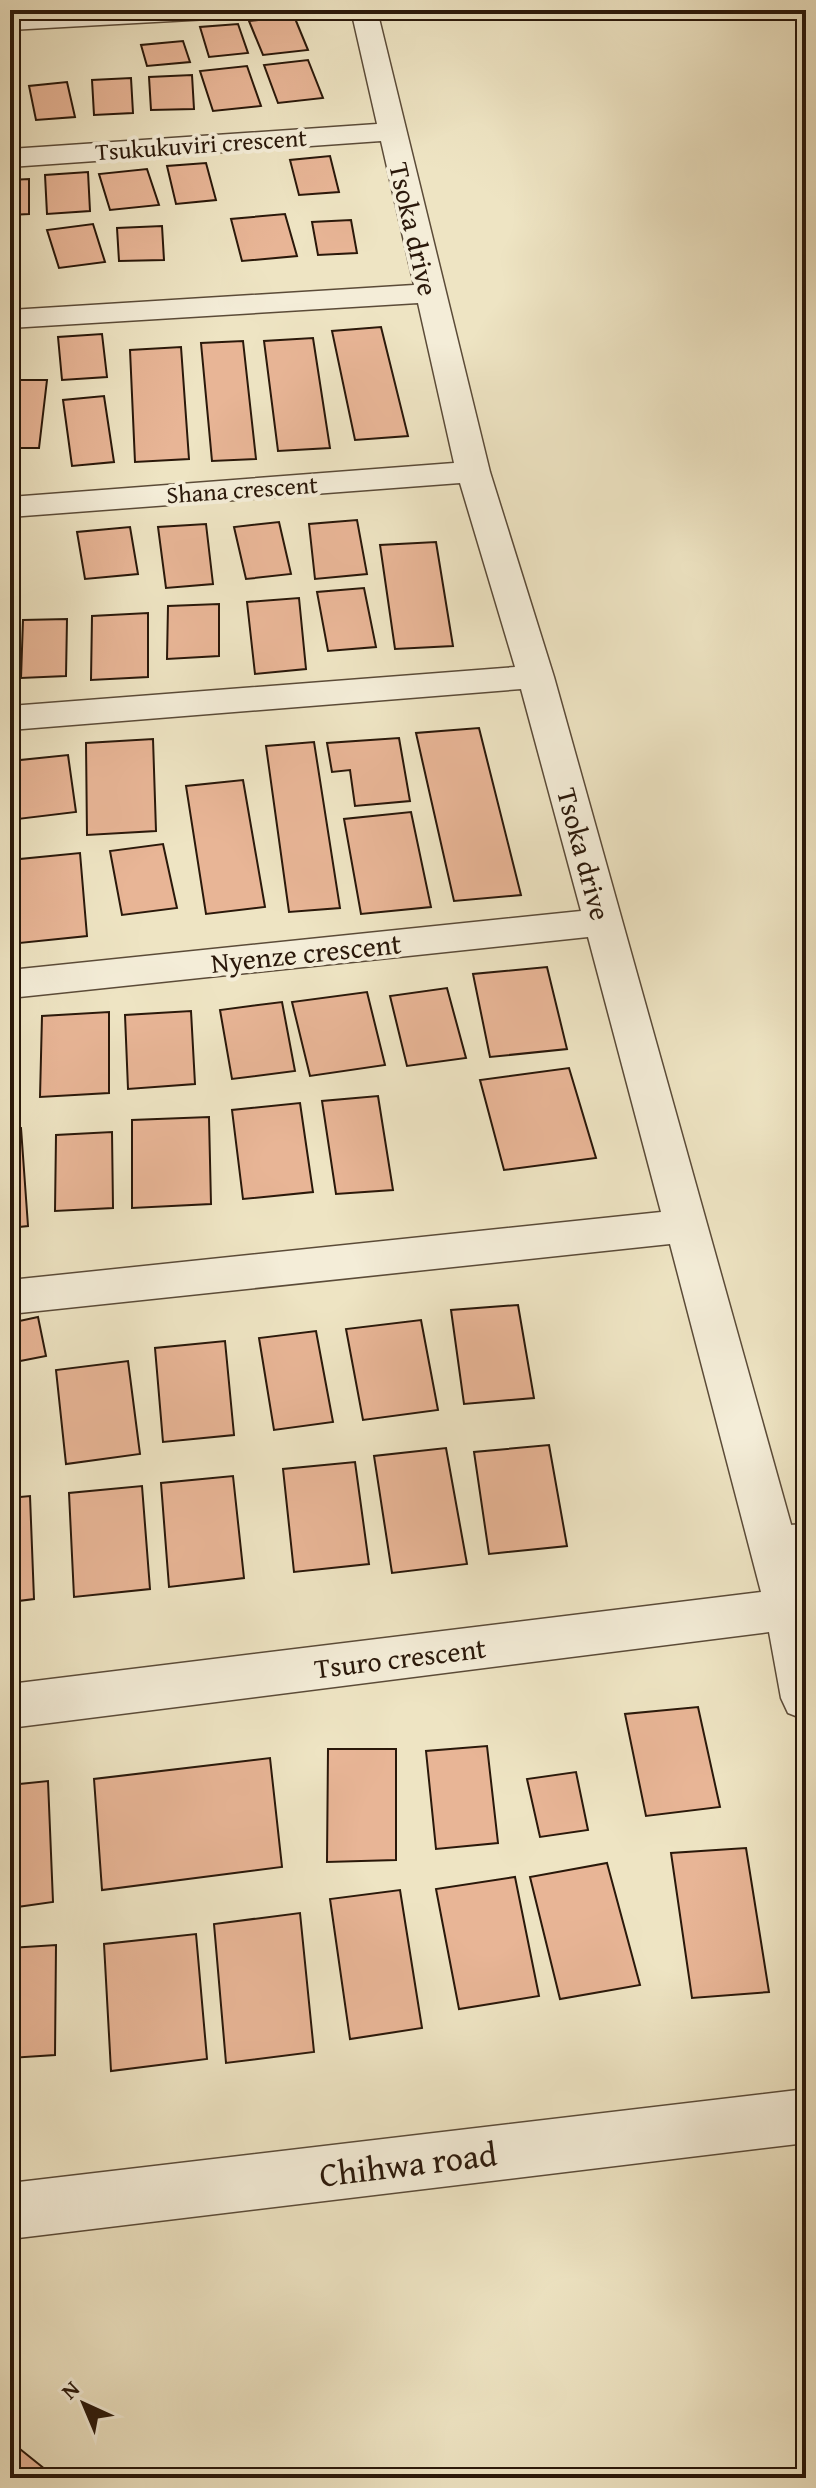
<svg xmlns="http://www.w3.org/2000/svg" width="816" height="2488" font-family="'Gentium Book Plus',serif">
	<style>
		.building { fill: #e8b596; stroke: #2a180a; stroke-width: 2 }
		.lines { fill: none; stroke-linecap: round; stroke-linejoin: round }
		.service-casing { stroke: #5b4b38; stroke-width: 3 }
		.minor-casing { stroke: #5b4b38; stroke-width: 3 }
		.service { fill: #f4edd8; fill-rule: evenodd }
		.minor { fill: #f4edd8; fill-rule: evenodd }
		.labels { text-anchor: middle; stroke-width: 8; stroke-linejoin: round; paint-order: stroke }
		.far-street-label { font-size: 24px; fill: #2a180a; stroke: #f4edd8 }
		.street-label { font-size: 28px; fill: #2a180a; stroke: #f4edd8 }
		.near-street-label { font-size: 34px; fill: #2a180a; stroke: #f4edd8 }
	</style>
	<rect width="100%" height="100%" fill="#eee4c3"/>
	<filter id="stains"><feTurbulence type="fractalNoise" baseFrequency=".0025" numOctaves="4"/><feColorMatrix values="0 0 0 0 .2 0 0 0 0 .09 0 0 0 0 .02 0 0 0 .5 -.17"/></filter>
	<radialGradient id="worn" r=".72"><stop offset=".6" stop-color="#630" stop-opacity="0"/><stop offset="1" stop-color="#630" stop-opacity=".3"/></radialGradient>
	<g class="building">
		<polygon points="294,16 308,50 263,55 249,21"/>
		<polygon points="238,24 248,53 209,57 200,27"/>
		<polygon points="183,41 190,62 147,66 141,45"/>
		<polygon points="308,60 323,98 278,103 264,65"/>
		<polygon points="247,66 261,106 213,111 200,71"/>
		<polygon points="192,75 194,109 151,110 149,77"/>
		<polygon points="131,78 133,113 94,115 92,80"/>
		<polygon points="67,82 75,117 36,120 29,86"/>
		<polygon points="330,156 339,192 299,195 290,160"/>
		<polygon points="206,163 216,200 176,204 167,166"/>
		<polygon points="147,169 159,205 110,210 99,174"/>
		<polygon points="88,172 90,211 47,214 45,175"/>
		<polygon points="29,179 29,214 10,215 10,180"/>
		<polygon points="285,214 297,256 242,261 231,219"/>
		<polygon points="351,220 357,253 318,255 312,222"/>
		<polygon points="93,224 105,262 59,268 47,230"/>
		<polygon points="162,226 164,260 119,261 117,228"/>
		<polygon points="381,327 408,436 355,440 332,331"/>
		<polygon points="102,334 107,377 62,380 58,337"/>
		<polygon points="313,338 330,448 278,451 264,341"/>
		<polygon points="243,341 256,459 212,461 201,343"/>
		<polygon points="181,347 189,459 135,462 130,350"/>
		<polygon points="10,380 47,380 39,448 10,448"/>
		<polygon points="104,396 114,462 72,466 63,400"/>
		<polygon points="357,520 367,574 315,579 309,524"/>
		<polygon points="279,522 291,574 246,579 234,527"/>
		<polygon points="206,524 213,584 166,588 158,527"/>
		<polygon points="130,527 138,574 85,579 77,532"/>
		<polygon points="436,542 453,646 395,649 380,545"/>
		<polygon points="364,588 376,647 328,651 317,592"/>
		<polygon points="299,598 306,669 255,674 247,602"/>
		<polygon points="219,604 219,656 167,659 168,606"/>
		<polygon points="148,613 148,677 91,680 92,616"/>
		<polygon points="67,619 66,676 21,678 23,620"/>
		<polygon points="479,728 521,895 454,901 416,733"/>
		<polygon points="399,738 410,801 355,806 350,770 332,772 327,743"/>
		<polygon points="153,739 156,831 87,835 86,743"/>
		<polygon points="314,742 340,908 289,912 266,746"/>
		<polygon points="68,755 76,812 18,819 11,761"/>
		<polygon points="243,780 265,907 206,914 186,786"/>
		<polygon points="411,812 431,907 361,914 344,819"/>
		<polygon points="163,844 177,908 122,915 110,851"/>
		<polygon points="80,853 87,936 10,944 10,860"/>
		<polygon points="547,967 567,1049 490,1057 473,974"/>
		<polygon points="447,988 466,1058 407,1066 390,996"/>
		<polygon points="367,992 385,1065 310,1076 292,1002"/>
		<polygon points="282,1002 295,1071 232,1079 220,1010"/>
		<polygon points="191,1011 195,1084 128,1089 125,1015"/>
		<polygon points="109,1012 109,1093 40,1097 42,1016"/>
		<polygon points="569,1068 596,1158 504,1170 480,1080"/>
		<polygon points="378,1096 393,1190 336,1194 322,1101"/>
		<polygon points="300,1103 313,1192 243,1199 232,1110"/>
		<polygon points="209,1117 211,1204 132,1208 132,1120"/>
		<polygon points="21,1128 28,1226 10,1228 10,1129"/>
		<polygon points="112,1132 113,1208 55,1211 56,1135"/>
		<polygon points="518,1305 534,1398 464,1404 451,1310"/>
		<polygon points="38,1317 46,1356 10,1363 10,1323"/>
		<polygon points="421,1320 438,1410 363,1420 346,1329"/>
		<polygon points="316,1331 333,1422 274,1430 259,1338"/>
		<polygon points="225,1341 234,1435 163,1442 155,1348"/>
		<polygon points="128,1361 140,1454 66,1464 56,1370"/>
		<polygon points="549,1445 567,1546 489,1554 474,1452"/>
		<polygon points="446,1448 467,1564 392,1573 374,1456"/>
		<polygon points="355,1462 369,1564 294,1572 283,1469"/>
		<polygon points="233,1476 244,1578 169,1587 161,1483"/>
		<polygon points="142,1486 150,1589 74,1597 69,1493"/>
		<polygon points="30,1496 34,1599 10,1602 10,1498"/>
		<polygon points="698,1707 720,1807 646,1816 625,1714"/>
		<polygon points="487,1746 498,1843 436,1849 426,1751"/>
		<polygon points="328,1749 396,1749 396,1860 327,1862"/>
		<polygon points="270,1758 282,1867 102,1890 94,1779"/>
		<polygon points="576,1772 588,1830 540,1837 527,1779"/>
		<polygon points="48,1781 53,1902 10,1908 10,1785"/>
		<polygon points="746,1848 769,1992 692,1998 671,1853"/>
		<polygon points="607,1863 640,1985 560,1999 530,1877"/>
		<polygon points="515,1877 539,1996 459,2009 436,1889"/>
		<polygon points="400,1890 422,2028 350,2039 330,1899"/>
		<polygon points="300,1913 314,2052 226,2063 214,1924"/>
		<polygon points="196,1934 207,2059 111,2071 104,1944"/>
		<polygon points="56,1945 55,2055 10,2058 10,1948"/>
		<polygon points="10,2441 56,2478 10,2478"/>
	</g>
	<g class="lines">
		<defs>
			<polygon id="service" points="806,1524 806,1558 772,1560 757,1555 751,1543 757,1531 772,1526"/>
			<g id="minor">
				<polygon points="81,10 240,10 236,16 227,18 10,30 10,14"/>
				<polygon points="351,10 377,10 490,472 554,677 806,1578 806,1720 788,1713 781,1698 769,1632 10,1728 10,1684 761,1592 670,1244 10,1314 10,1280 661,1212 588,937 10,998 10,970 581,911 521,689 10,730 10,706 515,667 460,483 10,517 10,497 454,463 418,303 10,328 10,310 414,285 381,141 10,167 10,149 377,124"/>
				<polygon points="806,2089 806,2143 10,2239 10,2183"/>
			</g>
		</defs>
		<use href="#service" class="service-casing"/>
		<use href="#minor" class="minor-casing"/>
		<use href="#service" class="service"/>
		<use href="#minor" class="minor"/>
	</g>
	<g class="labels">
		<g class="far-street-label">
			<text transform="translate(201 145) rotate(-4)" y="8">Tsukukuviri crescent</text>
			<text transform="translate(242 490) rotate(-4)" y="8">Shana crescent</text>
		</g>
		<g class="street-label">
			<text transform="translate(414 229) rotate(77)" y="10">Tsoka drive</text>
			<text transform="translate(584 854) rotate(75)" y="10">Tsoka drive</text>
			<text transform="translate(306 953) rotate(-6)" y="10">Nyenze crescent</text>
			<text transform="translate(400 1658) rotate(-7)" y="10">Tsuro crescent</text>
		</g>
		<g class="near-street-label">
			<text transform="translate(408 2164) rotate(-7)" y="12">Chihwa road</text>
		</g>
	</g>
	<rect width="816" height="2488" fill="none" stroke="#eee4c3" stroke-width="40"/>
	<rect x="12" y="12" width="792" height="2464" fill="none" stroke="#2a180a" stroke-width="4"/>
	<rect x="20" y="20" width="776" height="2448" fill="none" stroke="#2a180a" stroke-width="2"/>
	<g transform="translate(84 2404) rotate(316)" stroke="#f4edd8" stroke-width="6" paint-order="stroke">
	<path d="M0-6L14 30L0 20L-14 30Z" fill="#2a180a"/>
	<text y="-12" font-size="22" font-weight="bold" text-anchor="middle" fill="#2a180a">N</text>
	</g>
	<rect width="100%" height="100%" filter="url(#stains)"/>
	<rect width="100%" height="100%" fill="url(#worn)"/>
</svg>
